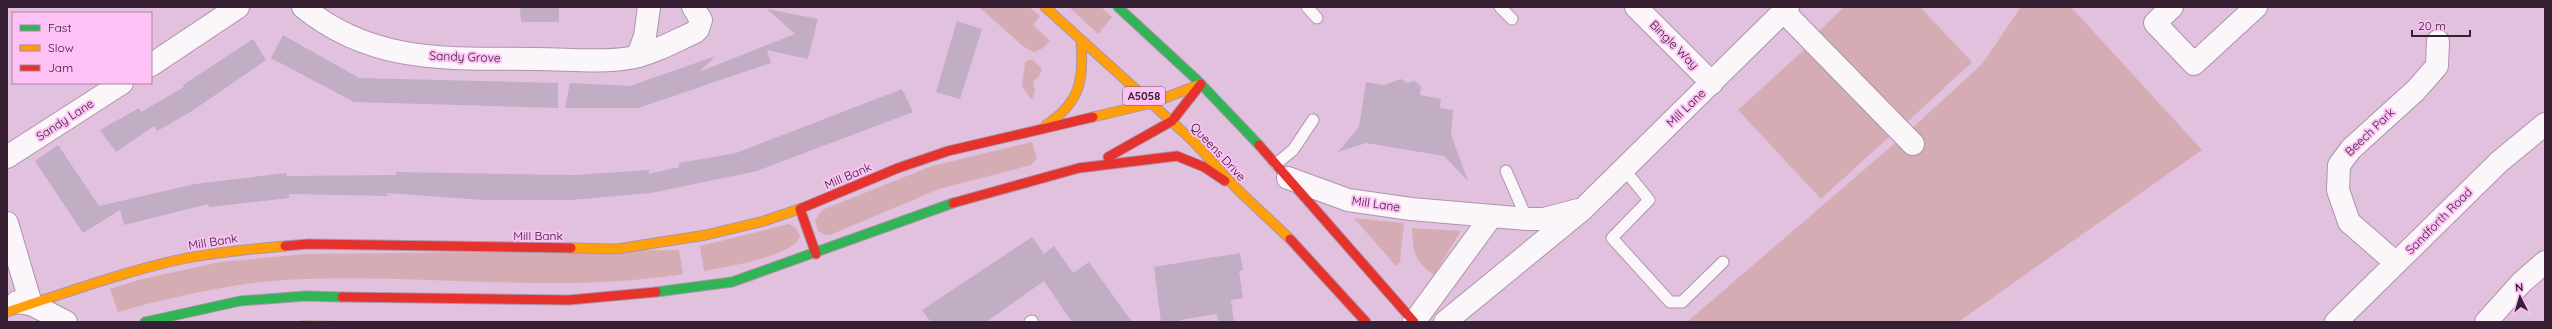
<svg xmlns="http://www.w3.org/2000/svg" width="2552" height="329" font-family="Quicksand,sans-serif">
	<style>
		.green { fill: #d6acb4 }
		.building { fill: #c1adc4 }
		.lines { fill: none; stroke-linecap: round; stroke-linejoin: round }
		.lane-casing { stroke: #ad94aa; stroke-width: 13 }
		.street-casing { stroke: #ad94aa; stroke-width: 24 }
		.fast-casing { stroke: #ad94aa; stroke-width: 11 }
		.slow-casing { stroke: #ad94aa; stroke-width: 11 }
		.jam-casing { stroke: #ad94aa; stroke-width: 11 }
		.lane { stroke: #fbf6fa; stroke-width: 11 }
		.street { stroke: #fbf6fa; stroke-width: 22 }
		.fast { stroke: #30b455; stroke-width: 9 }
		.slow { stroke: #ff9f0a; stroke-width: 9 }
		.jam { stroke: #e5322d; stroke-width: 9 }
		.labels { text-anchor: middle; stroke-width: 4; stroke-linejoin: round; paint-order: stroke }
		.shield { fill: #fdc1f5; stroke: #72506e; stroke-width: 1 }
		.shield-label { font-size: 11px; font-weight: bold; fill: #372034 }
		.street-label { font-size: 12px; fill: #372034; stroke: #fdc1f5 }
	</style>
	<rect width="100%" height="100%" fill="#e2c1de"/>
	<g class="green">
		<polygon points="979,7 1029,7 1040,16 1033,25 1050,41 1043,48 1034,52 1024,47"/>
		<polygon points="1069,7 1101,7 1112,17 1098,34"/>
		<polygon points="1844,7 1920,7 1972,62 1904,125 1817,33"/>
		<polygon points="2021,7 2071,7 2202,150 1958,322 1687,322 1909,131 1982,64"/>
		<polygon points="1806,48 1889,137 1821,199 1738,110"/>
		<polygon points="1028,60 1033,60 1042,69 1039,76 1033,82 1035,91 1032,100 1022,87 1025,63"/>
		<polygon points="1032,142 1037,158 1031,165 939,189 830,235 825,235 818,231 815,220 822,210 932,166"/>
		<polygon points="1354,218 1404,223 1400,262 1396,266"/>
		<path d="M789 224 796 228 800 236C794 257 724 267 704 271L700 246Z"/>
		<path d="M1412 228 1461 231 1434 275C1414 261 1413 252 1412 228Z"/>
		<path d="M679 250 683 274C558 294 431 274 305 279 242 281 179 295 118 312L110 289 138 280 220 262 306 254Z"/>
		<polygon points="304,320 414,322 290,322"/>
	</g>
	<g class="building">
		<polygon points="520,7 559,7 559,22 521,22"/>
		<polygon points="767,9 818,19 808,59 767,50 771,63 638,108 565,108 570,83 630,86 716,56 699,72 795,34"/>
		<polygon points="957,21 982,29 960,99 936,92"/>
		<polygon points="283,35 359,78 558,83 558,108 354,102 271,58"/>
		<polygon points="253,39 266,60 192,111 157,131 154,126 116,152 100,130 139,108 141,112 184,87 183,85"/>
		<polygon points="1401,79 1407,83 1414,81 1421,86 1420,95 1441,99 1440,108 1453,110 1451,135 1468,181 1444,156 1366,143 1338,152 1359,127 1366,82 1384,85"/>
		<polygon points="902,89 913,112 757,171 651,193 570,200 483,200 387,193 388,196 289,194 289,198 209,207 208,204 124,225 120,210 83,233 35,161 58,145 99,206 195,184 286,173 287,176 396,175 396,172 574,175 649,170 649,174 679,167 679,163 736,153"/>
		<polygon points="1032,237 1044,254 1054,246 1073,273 1089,262 1132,322 1072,322 1044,281 986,322 931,322 922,310"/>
		<polygon points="1240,253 1243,270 1239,271 1243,298 1231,300 1234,322 1218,322 1217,314 1180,320 1180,322 1161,322 1154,267"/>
	</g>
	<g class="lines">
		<defs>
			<g id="lane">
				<polyline points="1307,7 1317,18"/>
				<polyline points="1500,7 1512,19"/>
				<polyline points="1276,164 1293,150 1313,120"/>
				<polyline points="1624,169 1649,200 1612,238 1670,302 1682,302 1723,262"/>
				<polyline points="1506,171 1527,219"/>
				<polyline points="1030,322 1032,321"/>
			</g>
			<g id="street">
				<path d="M303 7C374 65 451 58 536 59 567 59 600 63 630 58 652 54 675 41 695 32L698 29 701 20 693 7"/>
				<polyline points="1636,7 1712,83"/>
				<polyline points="2172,7 2155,23 2194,64 2256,7"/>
				<polyline points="1784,12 1913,144"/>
				<polyline points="638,56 645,36 649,7"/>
				<polyline points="151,65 238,7"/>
				<polyline points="7,157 122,83"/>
				<polyline points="1288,178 1348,200 1411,209 1527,219 1544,219 1578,210"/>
				<polyline points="7,223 31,304"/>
				<polyline points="2396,263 2349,222 2338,190 2339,165 2351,149 2416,90 2437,66 2438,41"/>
				<polyline points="17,302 31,304 66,322"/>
				<polyline points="1414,322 1491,217"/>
				<polyline points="1445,322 1583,209 1788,7"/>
				<polyline points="2336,322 2499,162 2545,124"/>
				<polyline points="2486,322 2521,283 2545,262"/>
			</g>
			<g id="fast">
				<polyline points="1118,7 1197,80 1259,145"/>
				<polyline points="656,292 732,282 953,203"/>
				<polyline points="145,322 240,301 305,296 342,297"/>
			</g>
			<g id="slow">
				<polyline points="1045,7 1193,141 1238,190 1290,239"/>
				<polyline points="1093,117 1152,103 1201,84"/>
				<path d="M1046 125C1081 102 1084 79 1081 40"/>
				<polyline points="571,248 617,249 706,235 764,221 802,208"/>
				<path d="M7 312C65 293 123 272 182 259 216 252 251 249 285 246"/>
			</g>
			<g id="jam">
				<polyline points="1259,145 1414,322"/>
				<polyline points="1108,157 1172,121 1201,84"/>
				<polyline points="953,203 1079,168 1177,156 1204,167 1225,181"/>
				<polyline points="802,208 898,168 948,151 1093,117"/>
				<polyline points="800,209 816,254"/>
				<polyline points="1290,239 1366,322"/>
				<polyline points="285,246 308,244 571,248"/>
				<polyline points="342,297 569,300 656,292"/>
			</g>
		</defs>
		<use href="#lane" class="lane-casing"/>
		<use href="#street" class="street-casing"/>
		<use href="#fast" class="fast-casing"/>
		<use href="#slow" class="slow-casing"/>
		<use href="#jam" class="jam-casing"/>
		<use href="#lane" class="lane"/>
		<use href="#street" class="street"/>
		<use href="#fast" class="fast"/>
		<use href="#slow" class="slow"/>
		<use href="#jam" class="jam"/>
	</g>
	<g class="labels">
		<rect class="shield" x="1123" y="87" width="42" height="18" rx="3"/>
		<g class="shield-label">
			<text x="1144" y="100">A5058</text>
		</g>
		<g class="street-label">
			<text transform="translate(1674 45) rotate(45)" y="4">Bingle Way</text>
			<text transform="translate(465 57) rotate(2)" y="4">Sandy Grove</text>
			<text transform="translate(1686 108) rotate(-44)" y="4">Mill Lane</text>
			<text transform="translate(65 120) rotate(-33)" y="4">Sandy Lane</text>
			<text transform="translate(2370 132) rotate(-44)" y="4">Beech Park</text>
			<text transform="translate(1218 152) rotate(47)" y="4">Queens Drive</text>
			<text transform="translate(848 176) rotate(-23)" y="4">Mill Bank</text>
			<text transform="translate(1376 204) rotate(8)" y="4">Mill Lane</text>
			<text transform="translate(2439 221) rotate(-45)" y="4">Sandforth Road</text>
			<text x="538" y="240">Mill Bank</text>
			<text transform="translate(213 242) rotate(-9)" y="4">Mill Bank</text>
		</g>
	</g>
	<rect width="2552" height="329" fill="none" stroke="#372034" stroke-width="16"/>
	<rect x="12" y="12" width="140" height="72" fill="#fdc1f5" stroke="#ae81a8"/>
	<rect x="20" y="25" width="20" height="6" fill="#30b455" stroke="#ae81a8"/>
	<text x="48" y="32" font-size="12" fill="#372034">Fast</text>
	<rect x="20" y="45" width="20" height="6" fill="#ff9f0a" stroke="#ae81a8"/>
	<text x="48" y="52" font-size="12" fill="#372034">Slow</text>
	<rect x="20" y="65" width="20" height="6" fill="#e5322d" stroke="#ae81a8"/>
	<text x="48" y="72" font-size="12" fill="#372034">Jam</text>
	<g transform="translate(2520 297) rotate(355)" stroke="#fdc1f5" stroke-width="3" paint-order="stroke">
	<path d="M0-3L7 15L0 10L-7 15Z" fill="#372034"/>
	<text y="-6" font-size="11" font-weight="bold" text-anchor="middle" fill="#372034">N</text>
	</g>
	<path d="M2412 30v6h58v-6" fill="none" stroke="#372034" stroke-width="2"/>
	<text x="2418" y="30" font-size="12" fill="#372034" stroke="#fdc1f5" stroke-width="3" paint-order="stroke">20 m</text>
</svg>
